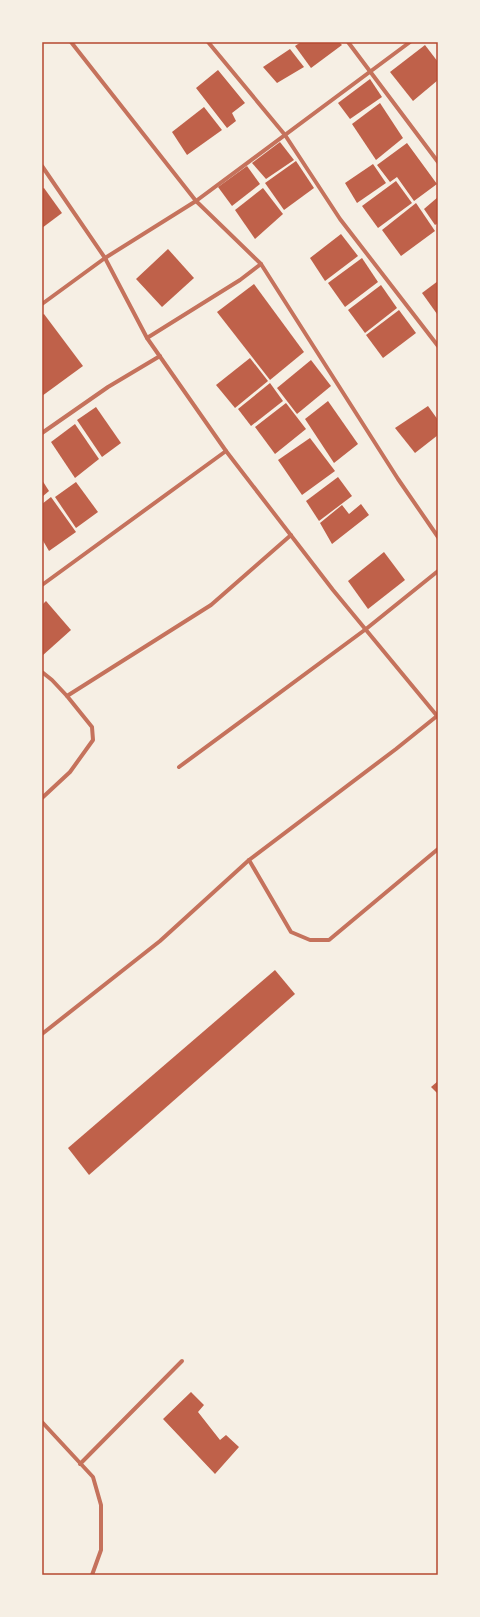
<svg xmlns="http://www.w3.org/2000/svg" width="480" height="1617" font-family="'Golos Text',sans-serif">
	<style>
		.building { fill: #bf614a }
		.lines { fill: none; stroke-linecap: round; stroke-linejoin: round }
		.minor { stroke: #c5725c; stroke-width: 4 }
		.neatline { fill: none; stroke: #b5482f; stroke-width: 1.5 }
	</style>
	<rect width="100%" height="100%" fill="#f6efe4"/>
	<g class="building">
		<polygon points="301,42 339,42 342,45 311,68 295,46"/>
		<polygon points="425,45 438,62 438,80 413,101 390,72"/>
		<polygon points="290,49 304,67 277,83 263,67"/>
		<polygon points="218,70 245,103 232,113 236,121 227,128 196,88"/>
		<polygon points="370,79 382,97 350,119 338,103"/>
		<polygon points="380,103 403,138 376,160 352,124"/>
		<polygon points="204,107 222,130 187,155 172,132"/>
		<polygon points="280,142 294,160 266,179 252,163"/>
		<polygon points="407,143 437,184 414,201 397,177 390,182 377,165"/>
		<polygon points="296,161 314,188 284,210 265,183"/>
		<polygon points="373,164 386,183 357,203 345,183"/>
		<polygon points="247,166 260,184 232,206 218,187"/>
		<polygon points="396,181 412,203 378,228 362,206"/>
		<polygon points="44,188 62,213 42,228 42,189"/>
		<polygon points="263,188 283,214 255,239 235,210"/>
		<polygon points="438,197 438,223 435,225 424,209"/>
		<polygon points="416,203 435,231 401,256 382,230"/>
		<polygon points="341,234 358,256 325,281 310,258"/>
		<polygon points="168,249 194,278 162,307 136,279"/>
		<polygon points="362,258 378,282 345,307 328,283"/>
		<polygon points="438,281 438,314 437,314 422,293"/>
		<polygon points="254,284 304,352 270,380 217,312"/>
		<polygon points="381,285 397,308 365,333 348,310"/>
		<polygon points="399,310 416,333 383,358 366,335"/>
		<polygon points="44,314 83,366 42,396 42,315"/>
		<polygon points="250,358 268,381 235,408 216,385"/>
		<polygon points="311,360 331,386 297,414 277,388"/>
		<polygon points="270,383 283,401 251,426 238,409"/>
		<polygon points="328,401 358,444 334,463 305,419"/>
		<polygon points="286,403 306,429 275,454 255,427"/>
		<polygon points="428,406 438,420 438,435 415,453 395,428"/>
		<polygon points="96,407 121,443 102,457 77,420"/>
		<polygon points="75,424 99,459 75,478 51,442"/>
		<polygon points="310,438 335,471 302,495 278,460"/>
		<polygon points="338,477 352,496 319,521 306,501"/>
		<polygon points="42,480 49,491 42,497"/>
		<polygon points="76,482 98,512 76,528 55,497"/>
		<polygon points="51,497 76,532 49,551 42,539 42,504"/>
		<polygon points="361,504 369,515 332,544 320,523 342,505 349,514"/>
		<polygon points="384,552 405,580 368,609 348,581"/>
		<polygon points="46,601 71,630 42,656 42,605"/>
		<polygon points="275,970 295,994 89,1175 68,1148"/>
		<polygon points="438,1081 438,1094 431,1087"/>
		<polygon points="191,1392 204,1405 198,1412 220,1440 226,1435 239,1447 215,1474 163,1419"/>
	</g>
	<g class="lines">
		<g class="minor">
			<polyline points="71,42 196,201 261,264 398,479 438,537"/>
			<polyline points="208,42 285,135 340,219 438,346"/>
			<polyline points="348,42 438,162"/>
			<polyline points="42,166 105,258 147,338 226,451 333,590 438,717"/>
			<polyline points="42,304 105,258 196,201 410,42"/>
			<polyline points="147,338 240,280 261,264"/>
			<polyline points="42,433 108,387 160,356"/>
			<polyline points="42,585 226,451"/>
			<polyline points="42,672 52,680 67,696"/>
			<polyline points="179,767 366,629 438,571"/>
			<polyline points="42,798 70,772 93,740 92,727 67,696 211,605 291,535"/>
			<polyline points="249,860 291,932 310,940 329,940 438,849"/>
			<polyline points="42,1034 160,941 249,860 396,749 437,716"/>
			<polyline points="42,1422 93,1477 101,1505 101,1550 92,1575"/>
			<polyline points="80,1464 182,1361"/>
		</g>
	</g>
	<rect width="480" height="1617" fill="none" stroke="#f6efe4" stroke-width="86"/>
	<rect x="43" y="43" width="394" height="1531" class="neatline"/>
</svg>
